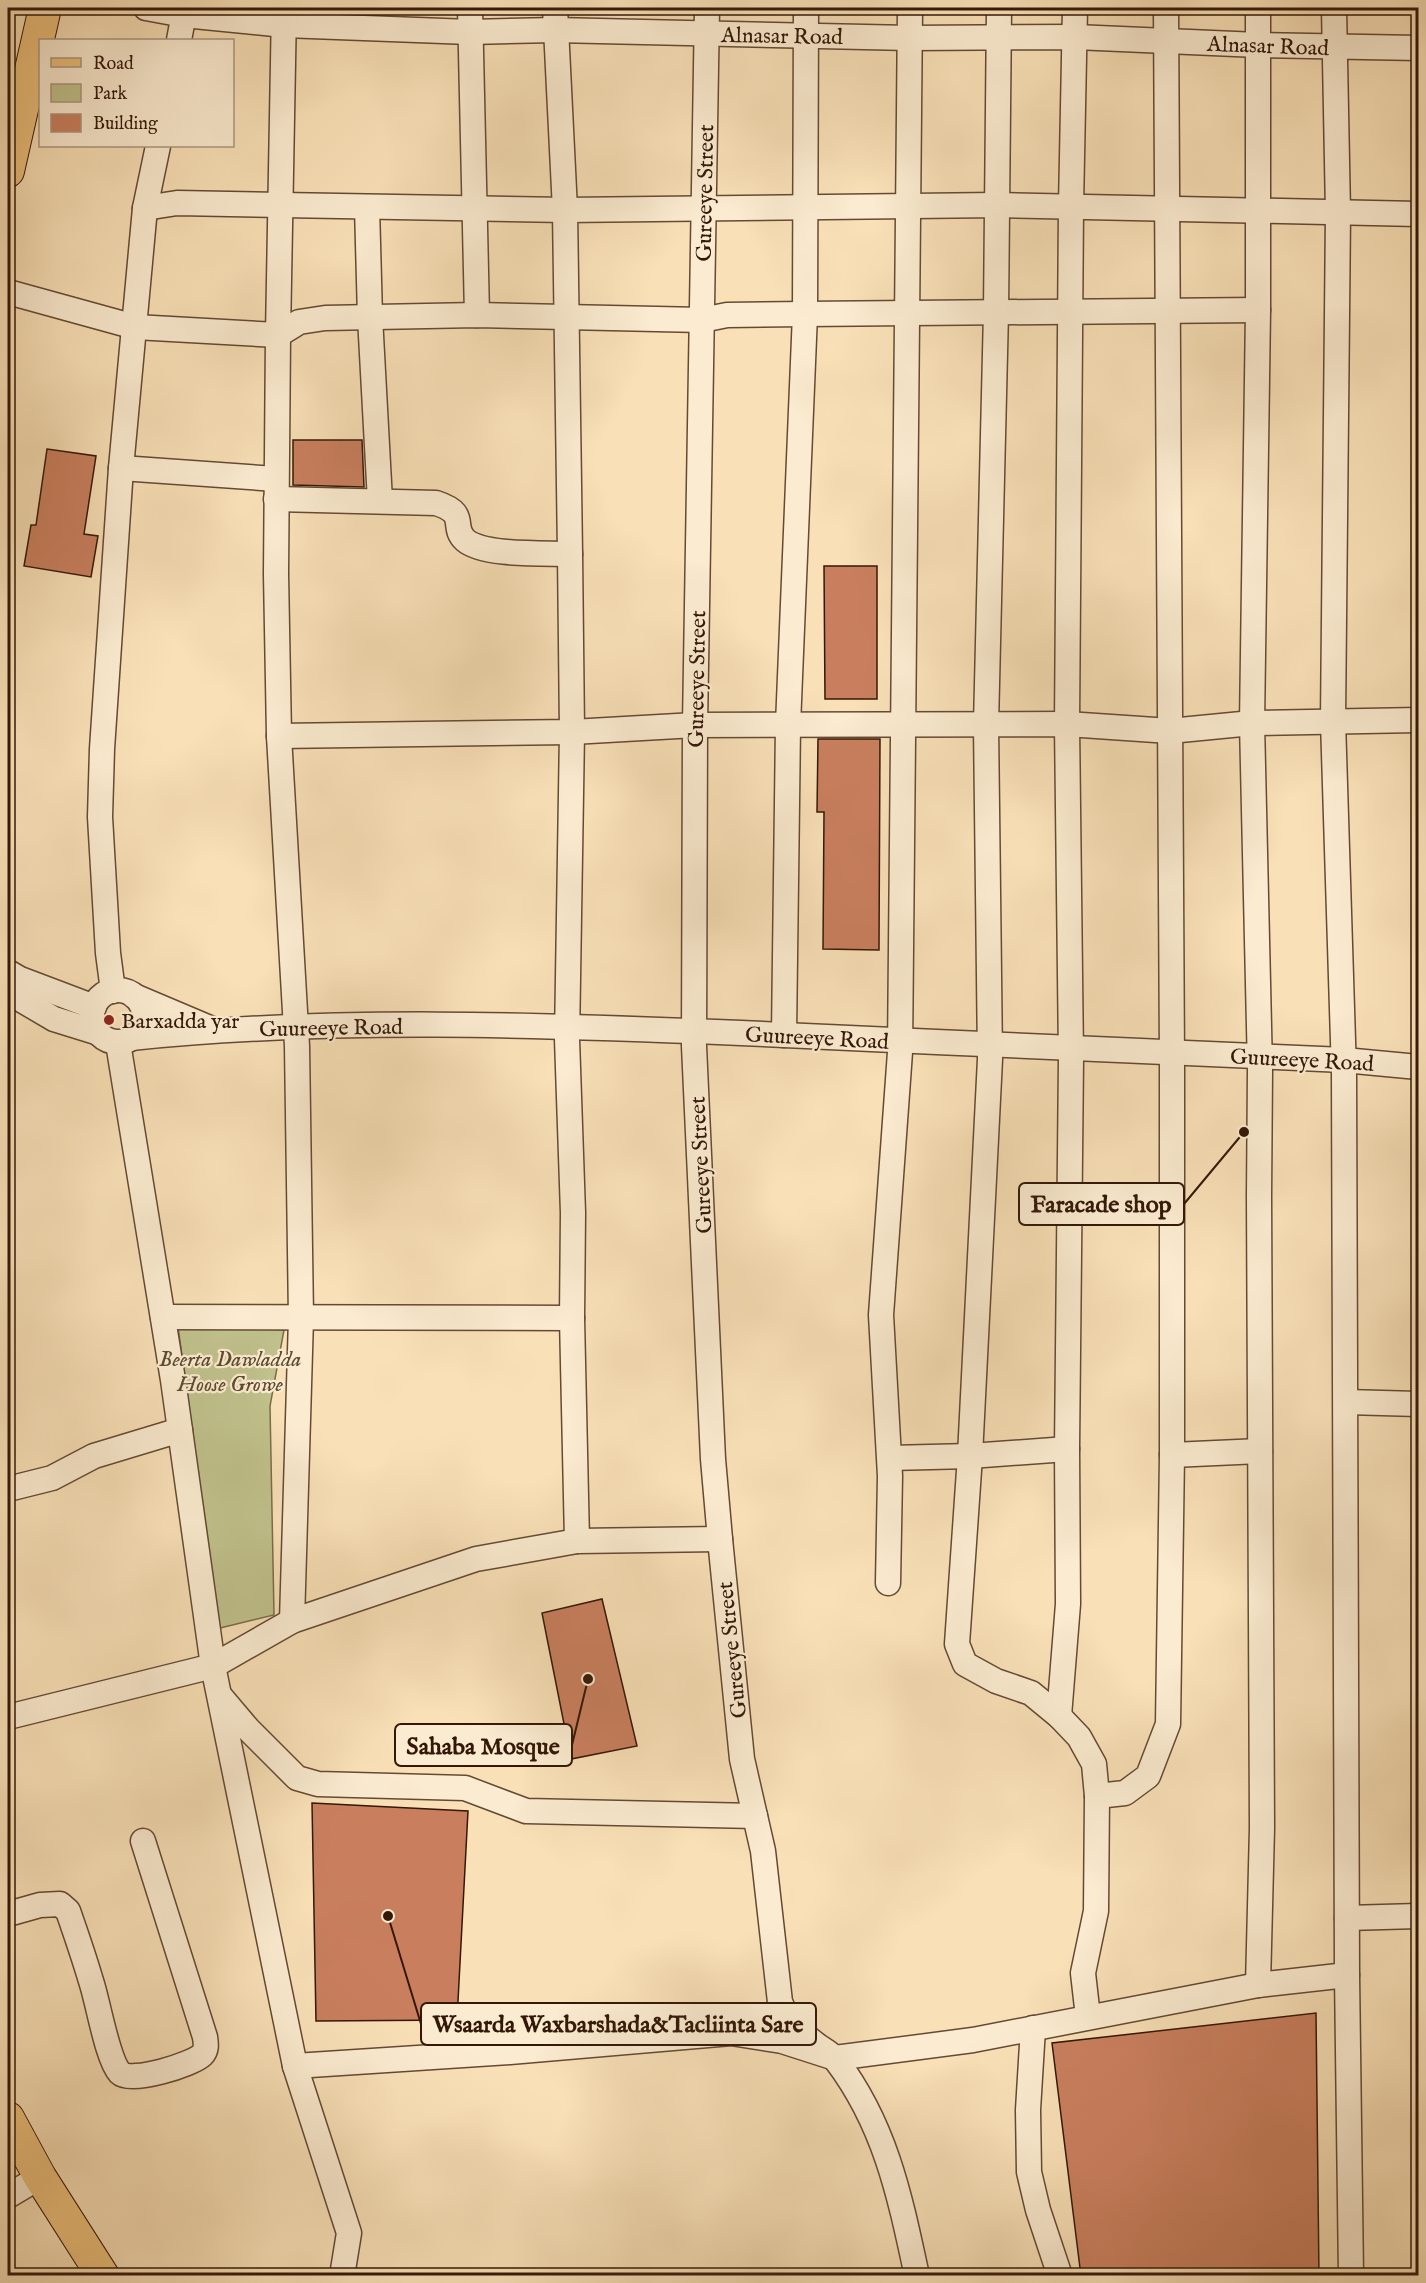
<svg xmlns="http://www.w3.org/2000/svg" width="1426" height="2283" font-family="'IM FELL English',serif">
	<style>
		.green { fill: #c0c18c; stroke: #7a6c4a; stroke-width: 1.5 }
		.building { fill: #c97f5e; stroke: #331809; stroke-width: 1.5 }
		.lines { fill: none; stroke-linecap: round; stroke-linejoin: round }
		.minor-casing { stroke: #644a34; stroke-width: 27 }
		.major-casing { stroke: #331809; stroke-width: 34 }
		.minor { stroke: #fbebd0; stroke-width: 24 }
		.major { stroke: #ecc07c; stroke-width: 32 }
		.poi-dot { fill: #8f2418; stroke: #fbebd0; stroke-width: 2 }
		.labels { text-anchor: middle; stroke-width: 4.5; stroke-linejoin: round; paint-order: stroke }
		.street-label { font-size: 22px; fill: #331809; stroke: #fbebd0 }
		.poi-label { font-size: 22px; fill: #331809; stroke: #fbebd0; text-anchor: start }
		.park-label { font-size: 22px; font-style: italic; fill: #5d4b30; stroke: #fbebd0 }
		.leader { fill: none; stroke: #331809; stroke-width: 2 }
		.callout-dot { fill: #331809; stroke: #fbebd0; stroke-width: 2 }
		.callout { fill: #fbebd0; stroke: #331809; stroke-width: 2 }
		.callout-label { font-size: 24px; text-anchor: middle; font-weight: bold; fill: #331809 }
	</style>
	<rect width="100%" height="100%" fill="#f9e0b7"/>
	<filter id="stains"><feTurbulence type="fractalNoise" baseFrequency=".00333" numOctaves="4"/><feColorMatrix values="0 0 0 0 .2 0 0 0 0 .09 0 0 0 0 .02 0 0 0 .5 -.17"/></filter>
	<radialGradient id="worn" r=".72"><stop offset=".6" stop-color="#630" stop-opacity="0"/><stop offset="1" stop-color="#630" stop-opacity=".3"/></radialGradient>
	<polygon class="green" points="177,1320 284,1330 270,1406 274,1615 220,1628"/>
	<g class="building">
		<polygon points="293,440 362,440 364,487 293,485"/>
		<polygon points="47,449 96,456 84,534 98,536 91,577 24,566 31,525 36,525"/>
		<polygon points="824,566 877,566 877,699 825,699"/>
		<polygon points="818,739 880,739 879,950 823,949 824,812 817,812"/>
		<polygon points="602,1599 637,1746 571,1759 542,1613"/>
		<polygon points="312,1803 468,1811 457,2020 316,2021"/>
		<polygon points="1316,2013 1319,2276 1081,2276 1052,2043"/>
	</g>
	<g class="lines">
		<defs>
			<g id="minor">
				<polyline points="146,8 184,15 284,25 470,32 555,30 910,38 1075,37 1258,45 1418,48"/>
				<polyline points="284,8 278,335 276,574 279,736 297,1046 301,1318 292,1621"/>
				<polyline points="470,8 477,315"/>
				<polyline points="555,8 565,210 570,554 572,732 567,1039 573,1213 572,1318 577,1541"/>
				<path d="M707 8 695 725 694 1046 713 1459 720 1539 742 1759 763 1851 780 2002C788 2022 801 2033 818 2046 824 2050 832 2054 836 2060 886 2126 900 2197 917 2276"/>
				<polyline points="999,8 996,312 986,725 990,1059 970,1456 957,1644 965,1664 996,1681 1031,1693 1059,1716 1079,1737 1094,1764 1097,1796 1096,1911 1083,1973 1088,2017"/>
				<polyline points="1258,8 1258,310 1252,723 1260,1070 1259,1196 1262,1828 1258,1985"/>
				<polyline points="1334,8 1338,213 1333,721 1344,1073 1347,1975 1351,2276"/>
				<polyline points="179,40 185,8"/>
				<polyline points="367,207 370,317 380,501"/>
				<polyline points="145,208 177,203 565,210 997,205 1418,214"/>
				<polyline points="8,292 135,327 278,335 299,322 325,318 477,315 702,320 727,315 805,314 1258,310"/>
				<polyline points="121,468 276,479"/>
				<path d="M276 499 436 503C470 514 450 526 465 540 483 556 544 553 570 554"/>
				<polyline points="279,736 572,732 695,725 1067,724 1170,731 1252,723 1418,720"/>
				<polyline points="8,972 20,979 94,1007"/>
				<circle cx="118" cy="1016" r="26"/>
				<polyline points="113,991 108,953 100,817 102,749 121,468 145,208 158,146"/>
				<polyline points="8,992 54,1019 96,1032"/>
				<polyline points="134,996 212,1029"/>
				<polyline points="784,1035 788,725 805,314 806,8"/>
				<path d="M131 1038C334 1017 538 1025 741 1033 942 1042 1143 1052 1344 1060L1418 1067"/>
				<polyline points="118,1043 173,1380 213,1666 295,2066 349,2233 342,2276"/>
				<polyline points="163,1317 572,1318"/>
				<polyline points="1346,1402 1418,1404"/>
				<polyline points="1172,1455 1260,1451"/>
				<polyline points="890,1458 970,1456 1067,1449"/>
				<polyline points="8,1489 52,1478 94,1456 180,1430"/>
				<polyline points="888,1583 890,1476 881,1315 900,1052 910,8"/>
				<polyline points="220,1696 248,1729 297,1778 318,1784 465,1788 526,1811 755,1816"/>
				<polyline points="1059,1716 1068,1604 1067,1449 1071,1058 1067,724 1071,206 1075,8"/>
				<polyline points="8,1717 213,1666 292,1621 476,1559 577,1541 720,1539"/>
				<polyline points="1097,1796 1125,1793 1148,1776 1168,1724 1172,1455 1172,1063 1166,8"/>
				<path d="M8 1914 40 1905 60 1904 68 1911C76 1934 84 1957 91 1981 98 2001 107 2059 120 2073 131 2084 193 2064 202 2055 207 2050 206 2044 205 2037L143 1841"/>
				<polyline points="1347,1918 1418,1916"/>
				<polyline points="1033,2028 1028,2110 1029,2172 1038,2210 1060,2276"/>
				<polyline points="295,2066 510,2052 731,2033 782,2041 835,2058 973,2040 1258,1985 1347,1975"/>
				<polyline points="8,2196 40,2177"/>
			</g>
			<g id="major">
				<polyline points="8,171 45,8"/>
				<polyline points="8,2118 40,2177 103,2276"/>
			</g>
		</defs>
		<use href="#minor" class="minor-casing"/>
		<use href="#major" class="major-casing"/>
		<use href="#minor" class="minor"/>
		<use href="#major" class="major"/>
	</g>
	<circle class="poi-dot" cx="109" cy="1020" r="6"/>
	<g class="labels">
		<g class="street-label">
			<text transform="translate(782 35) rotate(1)" y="8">Alnasar Road</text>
			<text transform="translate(1268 45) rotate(2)" y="8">Alnasar Road</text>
			<text transform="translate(704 193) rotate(-89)" y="8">Gureeye Street</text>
			<text transform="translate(696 679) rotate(-89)" y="8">Gureeye Street</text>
			<text transform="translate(331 1027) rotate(-1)" y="8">Guureeye Road</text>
			<text transform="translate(817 1037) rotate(3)" y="8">Guureeye Road</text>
			<text transform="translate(1302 1059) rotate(3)" y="8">Guureeye Road</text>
			<text transform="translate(700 1165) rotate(-93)" y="8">Gureeye Street</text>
			<text transform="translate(731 1650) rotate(-96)" y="8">Gureeye Street</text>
		</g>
		<g class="poi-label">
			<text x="121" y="1028">Barxadda yar</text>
		</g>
		<g class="park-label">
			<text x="230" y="1366">Beerta Dawladda<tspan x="230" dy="25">Hoose Growe</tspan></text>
		</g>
	</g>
	<path class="leader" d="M1244 1132L1184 1204M588 1679L572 1745M388 1916L421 2024"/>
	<g class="callout-dot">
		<circle cx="1244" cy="1132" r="6"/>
		<circle cx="588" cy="1679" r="6"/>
		<circle cx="388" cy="1916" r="6"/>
	</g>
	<g class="callout">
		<rect x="1019" y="1183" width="165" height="42" rx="6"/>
		<rect x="395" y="1724" width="177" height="42" rx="6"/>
		<rect x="421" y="2003" width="395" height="42" rx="6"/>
	</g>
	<g class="callout-label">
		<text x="1101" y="1212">Faracade shop</text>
		<text x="483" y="1754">Sahaba Mosque</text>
		<text x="618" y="2032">Wsaarda Waxbarshada&amp;Tacliinta Sare</text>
	</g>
	<rect width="1426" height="2283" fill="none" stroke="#f9e0b7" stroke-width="30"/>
	<rect x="9" y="9" width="1408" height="2265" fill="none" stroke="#331809" stroke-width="3"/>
	<rect x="15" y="15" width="1396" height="2253" fill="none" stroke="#331809" stroke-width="1.5"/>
	<rect x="39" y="39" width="195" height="108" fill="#fbebd0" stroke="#ab9780" stroke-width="1.5"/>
	<rect x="51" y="58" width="30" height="9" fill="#ecc07c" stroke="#ab9780" stroke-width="1.5"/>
	<text x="93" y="69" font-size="18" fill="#331809">Road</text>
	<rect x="51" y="84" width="30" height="18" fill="#c0c18c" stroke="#ab9780" stroke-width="1.5"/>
	<text x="93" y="99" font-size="18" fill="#331809">Park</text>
	<rect x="51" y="114" width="30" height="18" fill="#c97f5e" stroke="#ab9780" stroke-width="1.5"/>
	<text x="93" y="129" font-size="18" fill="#331809">Building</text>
	<rect width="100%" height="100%" filter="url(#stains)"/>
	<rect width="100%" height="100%" fill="url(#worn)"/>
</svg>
